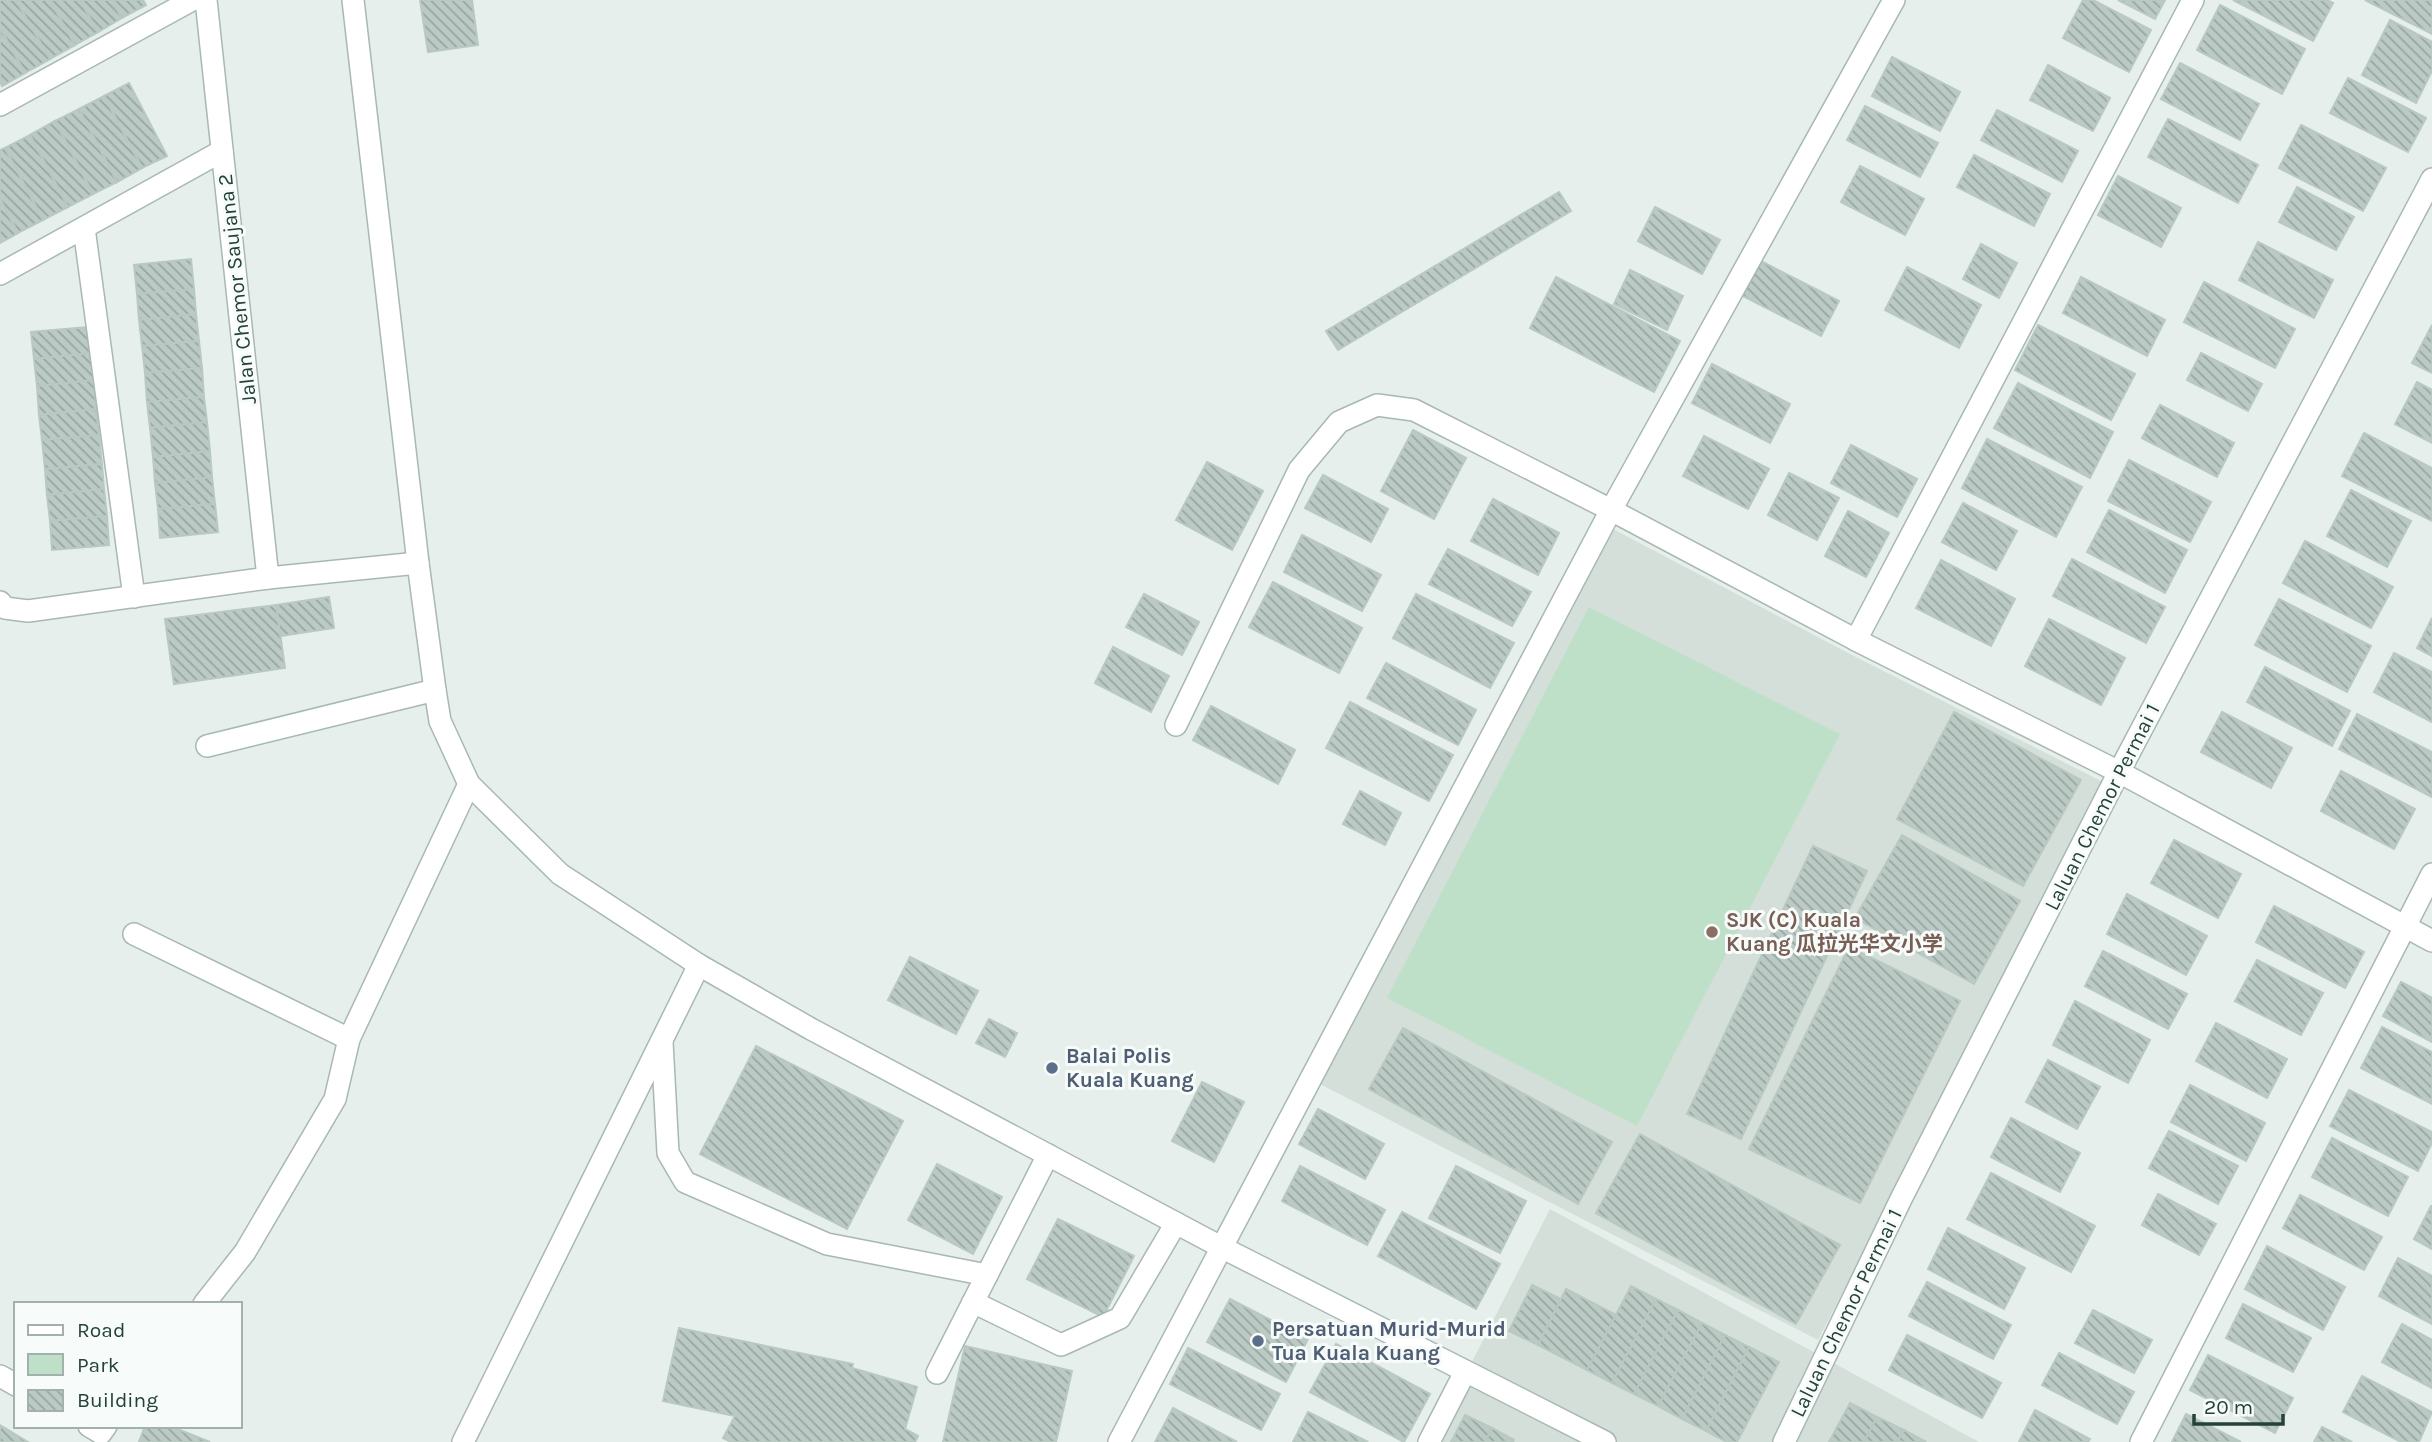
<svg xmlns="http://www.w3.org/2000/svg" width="2432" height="1442" font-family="Karla,'Noto Sans SC',sans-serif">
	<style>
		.built { fill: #d4dfda }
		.green { fill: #bfe0c8 }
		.building { fill: url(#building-back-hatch); stroke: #b8c9c2; stroke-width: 2 }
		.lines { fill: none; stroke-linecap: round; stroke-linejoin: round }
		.minor-casing { stroke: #a8b8b2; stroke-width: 24 }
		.minor { stroke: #fff; stroke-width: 21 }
		.education-dot { fill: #8d6e63; stroke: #f7fbf9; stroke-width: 2.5 }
		.service-dot { fill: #5c6f8a; stroke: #f7fbf9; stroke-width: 2.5 }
		.labels { text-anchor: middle; stroke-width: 6; stroke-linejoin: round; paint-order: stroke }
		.street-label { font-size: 21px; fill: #24423a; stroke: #f7fbf9 }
		.education-label { font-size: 21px; font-weight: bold; fill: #785e54; stroke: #f7fbf9; text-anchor: start }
		.service-label { font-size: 21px; font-weight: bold; fill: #4e5e75; stroke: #f7fbf9; text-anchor: start }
	</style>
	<defs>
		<pattern id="building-back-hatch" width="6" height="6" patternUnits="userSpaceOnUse" patternTransform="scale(1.75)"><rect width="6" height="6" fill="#bbcac4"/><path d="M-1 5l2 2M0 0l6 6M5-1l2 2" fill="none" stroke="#98a6a0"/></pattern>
	</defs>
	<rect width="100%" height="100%" fill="#e6efeb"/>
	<g class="built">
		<polygon points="1613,529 1850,654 2107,784 1818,1340 1314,1081"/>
		<polygon points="1550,1209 1979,1442 1431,1442"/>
	</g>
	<polygon class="green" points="1589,607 1840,734 1637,1126 1387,998"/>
	<g class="building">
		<polygon points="0,0 16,0 50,59 25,73 0,28"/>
		<polygon points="16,0 50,0 75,45 50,59"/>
		<polygon points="50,0 80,0 98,32 75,45"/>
		<polygon points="80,0 112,0 122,18 98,32"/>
		<polygon points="112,0 143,0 146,5 122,18"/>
		<polygon points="420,0 472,0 478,45 428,52"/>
		<polygon points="2083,0 2093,0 2151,30 2129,72 2063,38"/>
		<polygon points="2118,0 2165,0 2155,19"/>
		<polygon points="2233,0 2327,0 2333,3 2313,41"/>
		<polygon points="2365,0 2432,0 2432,34"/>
		<polygon points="2220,5 2305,49 2282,94 2197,50"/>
		<polygon points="2390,20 2432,42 2432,71 2416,103 2362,75"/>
		<polygon points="0,28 25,73 2,86 0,82"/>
		<polygon points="1892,57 1960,92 1940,131 1872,96"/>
		<polygon points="2180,63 2259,104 2240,140 2161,99"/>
		<polygon points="2048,65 2110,98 2093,131 2030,100"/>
		<polygon points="2348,78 2426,118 2408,152 2330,113"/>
		<polygon points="129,83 167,156 142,168 104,96"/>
		<polygon points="104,96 142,168 117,182 79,109"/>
		<polygon points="1865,106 1938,143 1920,177 1847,140"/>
		<polygon points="79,109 117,182 93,194 55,121"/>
		<polygon points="1997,110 2078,151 2062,182 1981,140"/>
		<polygon points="2168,119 2258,165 2238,203 2148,157"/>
		<polygon points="55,121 93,194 68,207 30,135"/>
		<polygon points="2301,125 2386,168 2363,211 2279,168"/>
		<polygon points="30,135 68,207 43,220 5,148"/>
		<polygon points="5,148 43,220 18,233 0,199 0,150"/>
		<polygon points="1974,155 2050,194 2034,226 1957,187"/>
		<polygon points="1860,166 1924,199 1905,235 1841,202"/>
		<polygon points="2118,176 2181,208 2161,247 2098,215"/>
		<polygon points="2297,187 2354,217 2336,250 2279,222"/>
		<polygon points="1559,192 1571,211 1338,350 1326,331"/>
		<polygon points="0,199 18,233 0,243"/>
		<polygon points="1655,207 1720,240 1702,274 1638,241"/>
		<polygon points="2258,242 2333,280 2314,318 2239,280"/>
		<polygon points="1981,244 2017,263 1999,298 1963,279"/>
		<polygon points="191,259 194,289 137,294 134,265"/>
		<polygon points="1757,259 1839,301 1821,336 1739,294"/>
		<polygon points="1907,267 1981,305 1959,348 1885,310"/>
		<polygon points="1630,270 1683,296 1667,330 1614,304"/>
		<polygon points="1556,277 1680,341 1654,392 1530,328"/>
		<polygon points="2081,277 2165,320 2147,356 2063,313"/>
		<polygon points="2204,282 2295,329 2275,368 2184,322"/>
		<polygon points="194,289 196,314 139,320 137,294"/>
		<polygon points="196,314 199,341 142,346 139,320"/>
		<polygon points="2038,325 2135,374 2111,420 2015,370"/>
		<polygon points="2432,325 2432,373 2412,363"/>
		<polygon points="88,327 91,353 34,359 31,332"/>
		<polygon points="199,341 202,368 145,373 142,346"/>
		<polygon points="91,353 94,380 37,386 34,359"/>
		<polygon points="2201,353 2262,384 2248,411 2187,380"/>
		<polygon points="1712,364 1790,404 1770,443 1692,403"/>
		<polygon points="202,368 204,397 147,402 145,373"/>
		<polygon points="94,380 96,409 39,415 37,386"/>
		<polygon points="2417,382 2432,390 2432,443 2395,424"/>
		<polygon points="2018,383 2113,432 2090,478 1994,428"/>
		<polygon points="204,397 207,422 150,428 147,402"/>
		<polygon points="2160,405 2234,443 2217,477 2142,438"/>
		<polygon points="96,409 99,435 42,440 39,415"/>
		<polygon points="207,422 210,451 153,457 150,428"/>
		<polygon points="1413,430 1466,458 1434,519 1381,491"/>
		<polygon points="2364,433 2432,468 2432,521 2342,476"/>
		<polygon points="99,435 102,464 45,469 42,440"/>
		<polygon points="1704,436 1769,469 1748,509 1683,476"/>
		<polygon points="1987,439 2082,487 2056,537 1962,488"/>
		<polygon points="1851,445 1917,479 1897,517 1831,483"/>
		<polygon points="210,451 212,477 155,483 153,457"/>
		<polygon points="2129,460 2211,502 2190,542 2108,501"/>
		<polygon points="1207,462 1263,491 1232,550 1176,520"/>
		<polygon points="102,464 104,489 47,495 45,469"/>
		<polygon points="1789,473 1839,498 1817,540 1768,515"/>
		<polygon points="1323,475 1388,509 1371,542 1305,508"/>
		<polygon points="212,477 215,504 158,509 155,483"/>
		<polygon points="104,489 107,516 50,521 47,495"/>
		<polygon points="2351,490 2411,521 2387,567 2327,536"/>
		<polygon points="1493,499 1559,533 1538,575 1471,541"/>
		<polygon points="1963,503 2017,531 1996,570 1942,542"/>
		<polygon points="215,504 218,532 160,538 158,509"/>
		<polygon points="2109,510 2187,550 2165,593 2087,552"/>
		<polygon points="1848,511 1889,533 1866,577 1825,556"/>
		<polygon points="107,516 109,545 52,550 50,521"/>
		<polygon points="1302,535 1381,575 1362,611 1284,572"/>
		<polygon points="2305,541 2393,587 2371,628 2283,583"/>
		<polygon points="1448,549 1531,592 1512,626 1429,584"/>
		<polygon points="2072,559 2165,607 2146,643 2053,596"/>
		<polygon points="1941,560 2015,599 1991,646 1916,608"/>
		<polygon points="1273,582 1362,628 1339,673 1249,627"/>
		<polygon points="1144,594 1199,622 1182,655 1126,627"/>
		<polygon points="1416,594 1514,643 1490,688 1393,638"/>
		<polygon points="329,597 334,628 280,636 276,605"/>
		<polygon points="2279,599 2371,646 2347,692 2255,645"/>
		<polygon points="276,605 285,668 174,684 165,619"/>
		<polygon points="2432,618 2432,656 2417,648"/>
		<polygon points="2049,619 2125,658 2101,705 2025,666"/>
		<polygon points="1113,647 1169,676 1151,712 1095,683"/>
		<polygon points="2394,653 2432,672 2432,722 2374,692"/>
		<polygon points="1386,663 1476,710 1458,745 1367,698"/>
		<polygon points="2265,667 2350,711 2332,746 2247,702"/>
		<polygon points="1350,702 1453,755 1429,801 1326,748"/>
		<polygon points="1211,706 1295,750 1278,784 1193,740"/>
		<polygon points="1954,712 2081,780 2023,886 1897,819"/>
		<polygon points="2222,712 2292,748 2271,788 2201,752"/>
		<polygon points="2357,714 2432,752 2432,797 2339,749"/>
		<polygon points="2341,771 2415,809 2394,849 2321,811"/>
		<polygon points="1360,791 1401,813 1385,845 1343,824"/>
		<polygon points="1902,835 2020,901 1974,984 1855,918"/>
		<polygon points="2174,840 2241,874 2218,918 2151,883"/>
		<polygon points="1813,846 1867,871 1741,1139 1687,1114"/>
		<polygon points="2127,894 2207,936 2186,975 2107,934"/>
		<polygon points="2274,906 2364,952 2345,988 2256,942"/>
		<polygon points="1849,947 1960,1001 1860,1203 1749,1149"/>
		<polygon points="2103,951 2187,994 2168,1029 2085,986"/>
		<polygon points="910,957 978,991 956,1034 888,1000"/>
		<polygon points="2257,960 2323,993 2301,1035 2235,1001"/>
		<polygon points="2401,982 2432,998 2432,1042 2383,1016"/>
		<polygon points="2075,1001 2150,1040 2128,1083 2053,1045"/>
		<polygon points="989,1019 1017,1033 1005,1057 976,1043"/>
		<polygon points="2216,1023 2287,1059 2267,1098 2196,1061"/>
		<polygon points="2382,1027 2432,1052 2432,1104 2361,1068"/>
		<polygon points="1403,1028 1612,1142 1578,1204 1369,1089"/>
		<polygon points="756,1046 903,1121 847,1229 700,1154"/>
		<polygon points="2048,1060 2100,1087 2077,1129 2026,1102"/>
		<polygon points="1202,1082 1244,1102 1214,1162 1172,1141"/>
		<polygon points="2190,1085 2265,1123 2246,1161 2171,1122"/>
		<polygon points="2349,1090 2432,1132 2432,1143 2418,1171 2330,1126"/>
		<polygon points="1318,1109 1384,1144 1365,1179 1299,1144"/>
		<polygon points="2011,1118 2080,1153 2060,1192 1991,1157"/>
		<polygon points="2169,1131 2238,1166 2218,1204 2149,1168"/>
		<polygon points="1640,1134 1840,1245 1796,1324 1596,1213"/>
		<polygon points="2332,1138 2408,1177 2388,1216 2312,1177"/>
		<polygon points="937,1164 1002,1197 973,1254 908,1220"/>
		<polygon points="1300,1166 1385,1210 1367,1245 1282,1201"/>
		<polygon points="1456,1166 1526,1201 1500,1253 1429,1218"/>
		<polygon points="1991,1173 2095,1226 2071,1272 1967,1219"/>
		<polygon points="2158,1194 2216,1224 2199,1255 2142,1225"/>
		<polygon points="2300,1195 2382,1237 2364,1270 2283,1228"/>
		<polygon points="2431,1206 2432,1206 2432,1249 2414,1239"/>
		<polygon points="1402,1212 1500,1264 1476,1309 1378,1256"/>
		<polygon points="1058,1219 1134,1256 1103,1317 1027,1279"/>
		<polygon points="1948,1228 2025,1268 2004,1309 1928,1269"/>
		<polygon points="2267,1246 2345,1287 2323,1330 2245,1289"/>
		<polygon points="2398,1258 2432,1276 2432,1324 2379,1296"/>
		<polygon points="1927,1282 2011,1325 1993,1359 1909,1316"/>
		<polygon points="1532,1285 1561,1299 1538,1345 1509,1331"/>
		<polygon points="1631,1286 1656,1299 1612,1383 1587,1370"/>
		<polygon points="1566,1289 1616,1315 1587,1370 1538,1345"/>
		<polygon points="1230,1299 1308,1339 1286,1382 1207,1342"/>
		<polygon points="1656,1299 1678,1310 1634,1394 1612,1383"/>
		<polygon points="2243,1304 2311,1338 2293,1372 2226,1338"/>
		<polygon points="1678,1310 1702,1323 1658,1406 1634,1394"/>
		<polygon points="2093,1310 2152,1340 2134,1373 2075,1343"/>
		<polygon points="1702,1323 1725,1335 1682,1419 1658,1406"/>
		<polygon points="2402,1324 2432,1340 2432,1388 2382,1362"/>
		<polygon points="679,1328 853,1364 852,1368 917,1387 905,1429 918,1436 915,1442 731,1442 723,1438 735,1416 663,1401"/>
		<polygon points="1725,1335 1749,1347 1706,1431 1682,1419"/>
		<polygon points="1907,1335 2001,1383 1982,1418 1889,1370"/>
		<polygon points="1336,1344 1430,1394 1404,1442 1310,1392"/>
		<polygon points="965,1346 1072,1371 1056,1442 943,1442"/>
		<polygon points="1749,1347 1779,1362 1737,1442 1727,1442 1706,1431"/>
		<polygon points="1188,1348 1280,1394 1261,1430 1170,1384"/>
		<polygon points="2059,1353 2134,1392 2117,1424 2042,1385"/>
		<polygon points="2208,1355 2293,1398 2275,1433 2190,1390"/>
		<polygon points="2362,1376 2432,1412 2419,1442 2401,1442 2343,1412"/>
		<polygon points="1850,1403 1877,1417 1864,1442 1829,1442"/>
		<polygon points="1173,1408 1237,1442 1155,1442"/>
		<polygon points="2035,1410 2090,1439 2088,1442 2019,1442"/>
		<polygon points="1308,1412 1368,1442 1293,1442"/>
		<polygon points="2186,1414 2241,1442 2172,1442"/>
		<polygon points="1465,1415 1492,1428 1485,1442 1451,1442"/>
		<polygon points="1877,1417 1904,1430 1897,1442 1864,1442"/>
		<polygon points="0,1425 28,1442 0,1442"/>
		<polygon points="145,1426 170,1426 210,1442 139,1442"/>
		<polygon points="2322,1427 2352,1442 2314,1442"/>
		<polygon points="1492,1428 1514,1440 1513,1442 1485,1442"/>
		<polygon points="1904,1430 1926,1442 1897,1442"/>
	</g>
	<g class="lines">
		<defs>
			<g id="minor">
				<polyline points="206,0 268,578"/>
				<polyline points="353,0 418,563 435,690 440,721 469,784 560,874 699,965 811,1029 1221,1247 1605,1442"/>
				<polyline points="0,105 192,0"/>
				<polyline points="84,228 134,597"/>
				<polyline points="0,274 222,151"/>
				<polyline points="0,602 5,608 28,611 268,578 418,563"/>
				<polyline points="1856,640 2193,0"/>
				<polyline points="1176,725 1299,470 1339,422 1377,405 1414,410 1611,510 1856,640 2119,772 2432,941"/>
				<polyline points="207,746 435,690"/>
				<polyline points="134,934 349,1039"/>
				<polyline points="662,1042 668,1153 685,1182 827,1244 987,1275"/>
				<polyline points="973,1302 1061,1345 1120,1318 1176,1223"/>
				<polyline points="204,1304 245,1252 335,1099 349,1039 469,784"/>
				<polyline points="937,1373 1048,1155"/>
				<polyline points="0,1376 16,1385"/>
				<polyline points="89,1426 101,1433 106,1426"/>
				<polyline points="463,1442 699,965"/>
				<polyline points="1119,1442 1611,510 1894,0"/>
				<polyline points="1429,1442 1465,1372"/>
				<polyline points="1784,1442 1901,1199 2119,772 2432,179"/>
				<polyline points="2141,1442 2432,874"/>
			</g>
		</defs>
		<use href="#minor" class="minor-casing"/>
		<use href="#minor" class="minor"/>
	</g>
	<circle class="education-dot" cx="1712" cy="932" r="7"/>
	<g class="service-dot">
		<circle cx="1052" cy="1068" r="7"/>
		<circle cx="1258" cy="1341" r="7"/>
	</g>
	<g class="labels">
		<g class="street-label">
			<text transform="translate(237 289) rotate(-96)" y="7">Jalan Chemor Saujana 2</text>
			<text transform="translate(2102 807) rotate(-63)" y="7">Laluan Chemor Permai 1</text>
			<text transform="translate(1846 1313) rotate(-64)" y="7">Laluan Chemor Permai 1</text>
		</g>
		<g class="education-label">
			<text x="1726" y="927">SJK (C) Kuala<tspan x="1726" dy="24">Kuang 瓜拉光华文小学</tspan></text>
		</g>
		<g class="service-label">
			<text x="1066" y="1063">Balai Polis<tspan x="1066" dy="24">Kuala Kuang</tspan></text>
			<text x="1272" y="1336">Persatuan Murid-Murid<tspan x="1272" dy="24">Tua Kuala Kuang</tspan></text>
		</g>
	</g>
	<rect x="14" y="1302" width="228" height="126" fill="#f7fbf9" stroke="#a3b1ad" stroke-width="2"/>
	<rect x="28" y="1325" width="35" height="10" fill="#ffffff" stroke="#a3b1ad" stroke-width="2"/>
	<text x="77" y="1337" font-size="21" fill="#24423a">Road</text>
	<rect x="28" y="1354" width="35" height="21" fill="#bfe0c8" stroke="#a3b1ad" stroke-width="2"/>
	<text x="77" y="1372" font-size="21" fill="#24423a">Park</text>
	<rect x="28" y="1390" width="35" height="21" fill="url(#building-back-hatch)" stroke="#a3b1ad" stroke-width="2"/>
	<text x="77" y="1407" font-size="21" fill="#24423a">Building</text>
	<path d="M2194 1414v10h89v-10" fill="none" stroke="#24423a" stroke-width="3.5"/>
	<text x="2204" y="1414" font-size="21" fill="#24423a" stroke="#f7fbf9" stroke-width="5" paint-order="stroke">20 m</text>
</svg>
